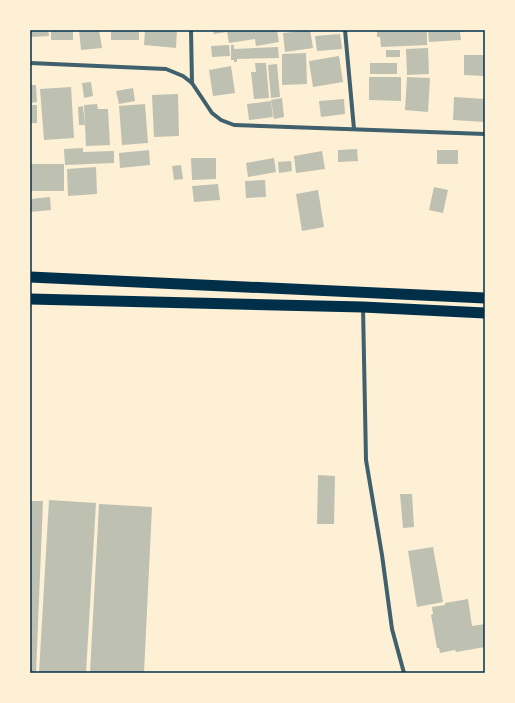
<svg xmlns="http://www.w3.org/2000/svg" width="515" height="703" font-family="Poppins,sans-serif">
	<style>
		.building { fill: #bec0b2 }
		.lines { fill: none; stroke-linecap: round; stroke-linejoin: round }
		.minor { stroke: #3f606c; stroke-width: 4 }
		.trunk { stroke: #003049; stroke-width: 11 }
		.neatline { fill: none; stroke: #003049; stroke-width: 1.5 }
	</style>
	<rect width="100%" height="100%" fill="#fdf0d5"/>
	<g class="building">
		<polygon points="30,30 48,30 49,36 30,37"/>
		<rect x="51" y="30" width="22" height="10"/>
		<polygon points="79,30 99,30 102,48 81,50"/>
		<rect x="111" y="30" width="28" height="10"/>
		<polygon points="145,30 177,30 176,48 144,45"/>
		<polygon points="213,30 277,30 279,42 256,46 255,39 229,43 227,32 214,34"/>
		<polygon points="310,30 313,48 285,52 283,33"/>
		<polygon points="377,30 427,30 427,45 381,47 380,37 377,37"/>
		<polygon points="428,30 465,30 465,32 460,32 461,40 429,42"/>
		<polygon points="340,34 342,49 317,51 315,36"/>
		<polygon points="229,45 230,56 212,57 211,46"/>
		<polygon points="231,45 234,45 234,49 278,47 279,58 237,59 237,62 234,62 234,60 231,60"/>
		<polygon points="428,48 429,74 407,75 406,49"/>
		<rect x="386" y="50" width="14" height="7"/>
		<polygon points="306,53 307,84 282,85 282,54"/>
		<polygon points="464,55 485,55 485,76 464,75"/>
		<polygon points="339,56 343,82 313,87 309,61"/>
		<polygon points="255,63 266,63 269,98 254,99 251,72 256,72"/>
		<rect x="370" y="63" width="27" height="11"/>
		<polygon points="277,64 280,97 271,98 268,65"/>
		<polygon points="231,66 235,93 213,96 209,70"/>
		<polygon points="369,77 401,77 401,101 369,100"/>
		<polygon points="407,77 430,78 428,112 405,110"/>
		<polygon points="91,82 93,96 84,98 82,83"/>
		<polygon points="30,85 36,85 37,102 30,103"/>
		<polygon points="71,87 74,138 44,140 40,89"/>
		<polygon points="133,88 135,101 119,104 116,91"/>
		<polygon points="178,94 179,136 154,137 152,95"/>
		<polygon points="454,97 485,99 485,122 453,120"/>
		<polygon points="282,98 284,117 274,119 271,100"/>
		<polygon points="344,99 345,114 321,117 319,101"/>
		<polygon points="271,101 273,117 249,120 247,104"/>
		<polygon points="97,104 98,109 108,109 110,145 86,146 84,105"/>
		<polygon points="145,104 148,143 122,145 119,106"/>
		<rect x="30" y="105" width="7" height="18"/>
		<polygon points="83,106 85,125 79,125 78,107"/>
		<polygon points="83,148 83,152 114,151 114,163 65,165 64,149"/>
		<polygon points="357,149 358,161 338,162 338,150"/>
		<polygon points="149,150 150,165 120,168 119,153"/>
		<rect x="437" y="150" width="21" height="14"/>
		<polygon points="322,151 325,169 296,173 294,156"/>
		<polygon points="191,158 216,158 216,179 192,180"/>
		<polygon points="274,158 276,172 248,177 246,163"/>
		<polygon points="291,161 292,171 279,173 278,162"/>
		<rect x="30" y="164" width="34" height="27"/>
		<polygon points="181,165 183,179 174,180 172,166"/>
		<polygon points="96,167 97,194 68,196 67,169"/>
		<polygon points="265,180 266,197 246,198 245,181"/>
		<polygon points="218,184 220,200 194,202 192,186"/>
		<polygon points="434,187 448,190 443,213 429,210"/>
		<polygon points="318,190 324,227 302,231 296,194"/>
		<polygon points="50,197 51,210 30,212 30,199"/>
		<polygon points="318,475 335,476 334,524 317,524"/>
		<polygon points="400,494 412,494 414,527 403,528"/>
		<polygon points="49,500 96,503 86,673 39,673"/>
		<polygon points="30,501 43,501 36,673 30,673"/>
		<polygon points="99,504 152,507 144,673 90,673"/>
		<polygon points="433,547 443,602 417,607 408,551"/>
		<polygon points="468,599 472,626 485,624 485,647 456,652 455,650 440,653 439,648 437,648 431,615 433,614 432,607 445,605 445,603"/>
	</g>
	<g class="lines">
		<g class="minor">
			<polyline points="191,30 192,83"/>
			<polyline points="345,30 354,129"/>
			<polyline points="30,63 166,69 183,76 192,83 212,113 221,120 234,125 485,134"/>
			<polyline points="363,307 366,460 382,555 392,629 404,673"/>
		</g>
		<g class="trunk">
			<polyline points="30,277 485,298"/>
			<polyline points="30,299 363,307 485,313"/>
		</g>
	</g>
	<rect width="515" height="703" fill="none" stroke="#fdf0d5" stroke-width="62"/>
	<rect x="31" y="31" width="453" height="641" class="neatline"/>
</svg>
